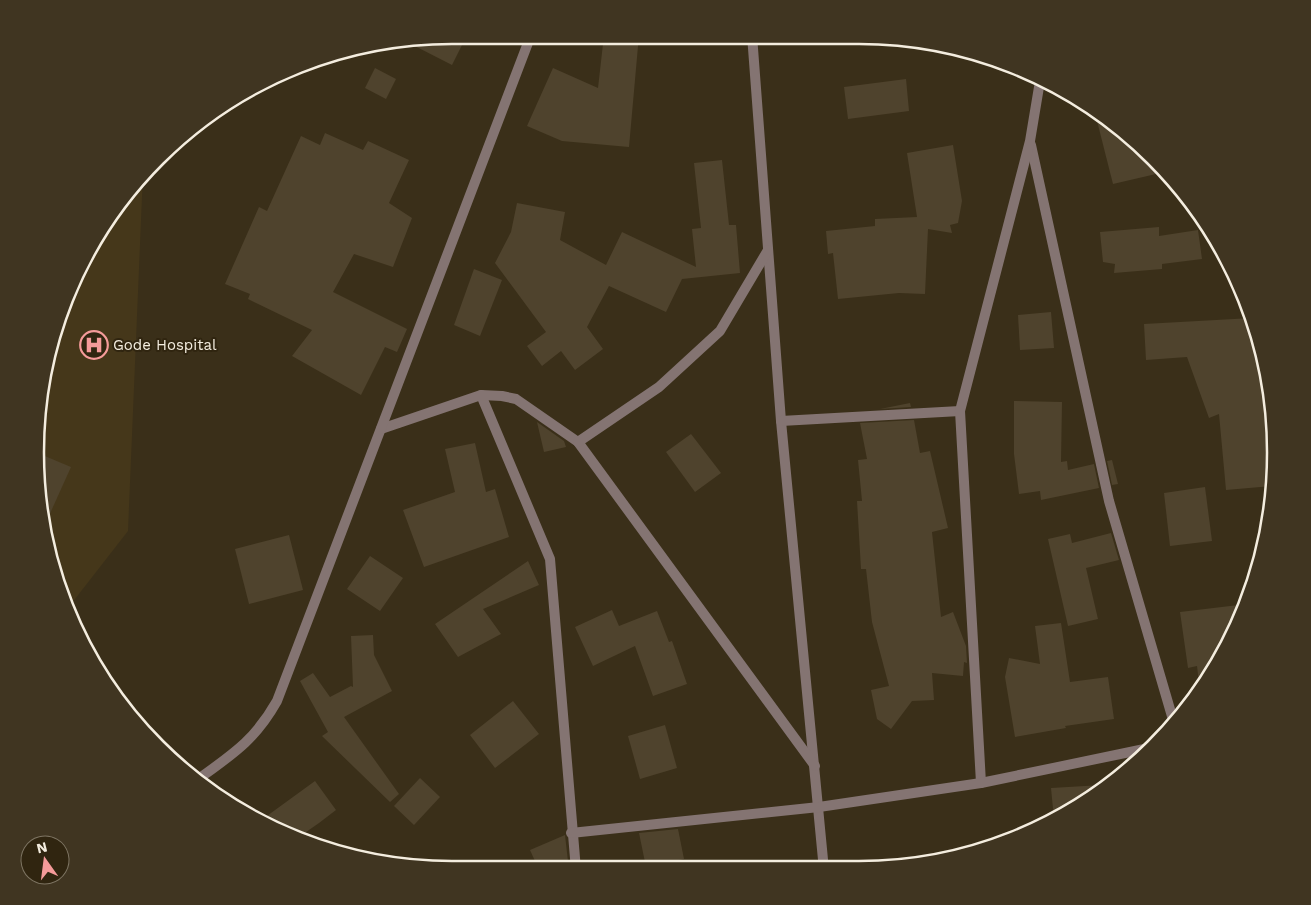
<svg xmlns="http://www.w3.org/2000/svg" width="1311" height="905" font-family="'Work Sans',sans-serif">
	<style>
		.built { fill: #45371a }
		.building { fill: #4f432d }
		.lines { fill: none; stroke-linecap: round; stroke-linejoin: round }
		.minor { stroke: #847472; stroke-width: 10 }
		.labels { text-anchor: middle; stroke-width: 4; stroke-linejoin: round; paint-order: stroke }
		.poi-label { font-size: 15px; fill: #f4eddf; stroke: #302510; text-anchor: start }
		.rim { fill: none; stroke: #f4eddf; stroke-width: 2.5 }
	</style>
	<rect width="100%" height="100%" fill="#3a2f19"/>
	<polygon class="built" points="143,173 128,531 68,608 43,534 39,398 67,292 138,177"/>
	<g class="building">
		<polygon points="467,35 452,65 405,41 452,35"/>
		<polygon points="604,35 639,35 629,147 562,141 527,126 553,68 598,88"/>
		<polygon points="375,68 396,79 386,99 365,88"/>
		<polygon points="906,79 909,111 848,119 844,87"/>
		<polygon points="1095,113 1151,156 1156,174 1113,184"/>
		<polygon points="325,133 363,150 368,141 409,160 389,203 412,218 393,267 354,254 333,292 407,329 397,352 385,347 361,395 292,356 312,330 248,299 250,294 225,284 259,207 267,211 301,136 320,145"/>
		<polygon points="953,145 962,201 958,223 950,225 952,233 928,229 925,294 899,293 838,299 833,253 828,254 826,231 875,226 875,219 917,217 907,153"/>
		<polygon points="722,160 729,225 736,225 740,273 682,279 666,312 609,286 587,327 603,349 575,370 561,351 542,366 527,346 546,332 495,263 511,232 517,203 565,212 560,240 606,265 622,232 696,267 692,229 701,228 694,163"/>
		<polygon points="1159,227 1159,236 1198,230 1202,259 1162,264 1162,269 1114,273 1115,264 1103,262 1100,232"/>
		<polygon points="474,269 502,280 480,336 454,325"/>
		<polygon points="1051,312 1054,348 1020,350 1018,315"/>
		<polygon points="1252,318 1268,371 1276,453 1273,486 1226,490 1219,414 1209,418 1187,357 1146,360 1144,324"/>
		<polygon points="1014,401 1062,402 1061,462 1067,461 1068,470 1094,464 1099,488 1041,500 1040,491 1019,494 1014,454"/>
		<polygon points="910,403 911,407 880,409"/>
		<polygon points="914,420 920,453 930,451 948,528 932,532 941,617 953,612 966,646 967,663 964,662 963,676 932,673 934,700 912,701 891,729 877,719 871,690 889,686 872,622 866,569 861,569 857,501 862,501 858,460 867,459 860,423"/>
		<polygon points="537,422 564,441 566,447 544,452"/>
		<polygon points="691,434 721,473 695,492 666,452"/>
		<polygon points="475,443 486,492 495,489 509,537 424,567 403,510 455,492 445,449"/>
		<polygon points="40,454 71,467 43,529"/>
		<polygon points="1112,460 1118,484 1112,485 1107,461"/>
		<polygon points="1205,487 1212,541 1170,546 1164,493"/>
		<polygon points="1111,533 1119,560 1086,568 1098,619 1068,626 1048,539 1070,534 1072,543"/>
		<polygon points="289,535 303,590 249,604 235,549"/>
		<polygon points="370,556 403,578 380,611 347,589"/>
		<polygon points="528,561 539,585 483,609 501,634 458,657 435,624"/>
		<polygon points="1247,604 1244,613 1200,691 1197,666 1188,668 1180,612"/>
		<polygon points="612,610 619,626 657,611 669,642 672,641 687,684 653,696 635,646 593,666 575,627"/>
		<polygon points="1061,623 1070,682 1108,677 1114,719 1065,726 1066,728 1015,737 1005,677 1009,658 1040,664 1035,626"/>
		<polygon points="373,635 374,655 392,691 344,717 399,794 390,802 322,736 328,732 300,681 313,673 330,697 351,686 353,687 351,636"/>
		<polygon points="513,701 539,734 495,768 470,735"/>
		<polygon points="665,725 677,768 640,779 628,736"/>
		<polygon points="420,778 440,797 414,825 394,806"/>
		<polygon points="315,781 336,810 319,823 296,839 260,821"/>
		<polygon points="1102,785 1070,807 1054,819 1051,788"/>
		<polygon points="678,829 684,859 646,867 639,833"/>
		<polygon points="565,835 569,870 539,870 530,850"/>
	</g>
	<g class="lines">
		<g class="minor">
			<polyline points="752,35 781,421 824,870"/>
			<polyline points="1031,145 1109,501 1174,723"/>
			<polyline points="481,395 550,559 576,870"/>
			<polyline points="781,421 960,411"/>
			<polyline points="381,429 481,395 502,396 516,399 578,442 815,766"/>
			<polyline points="578,442 659,387 720,331 768,250"/>
			<path d="M197 780C233 754 255 740 277 701L531 35"/>
			<polyline points="981,783 960,411 1030,141 1040,81"/>
			<polyline points="571,833 819,807 981,783 1154,747"/>
		</g>
	</g>
	<defs>
		<symbol id="hospital-ring" viewBox="-11 -11 22 22"><circle r="9.5" fill="#302510" stroke="#f59b9a" stroke-width="1.5"/><path d="M-5-5h3v3.5h4V-5h3V5h-3V1.5h-4V5h-3Z" fill="#f59b9a"/></symbol>
	</defs>
	<g fill-rule="evenodd">
		<use href="#hospital-ring" x="78" y="329" width="32" height="32"/>
	</g>
	<g class="labels">
		<g class="poi-label">
			<text x="113" y="350">Gode Hospital</text>
		</g>
	</g>
	<path d="M0 0H1311V905H0ZM452 44H859A408 408 0 0 1 1267 452V453A408 408 0 0 1 859 861H452A408 408 0 0 1 44 453V452A408 408 0 0 1 452 44Z" fill="#403521" fill-rule="evenodd"/>
	<path class="rim" d="M452 44H859A408 408 0 0 1 1267 452V453A408 408 0 0 1 859 861H452A408 408 0 0 1 44 453V452A408 408 0 0 1 452 44Z"/>
	<g transform="translate(45 860) rotate(346)"><circle r="24" fill="#302510" stroke="#7e7563"/>
	<path d="M0-4L9 19L0 12L-9 19Z" fill="#f59b9a"/>
	<text y="-8" font-size="14" font-weight="bold" text-anchor="middle" fill="#f4eddf">N</text>
	</g>
</svg>
